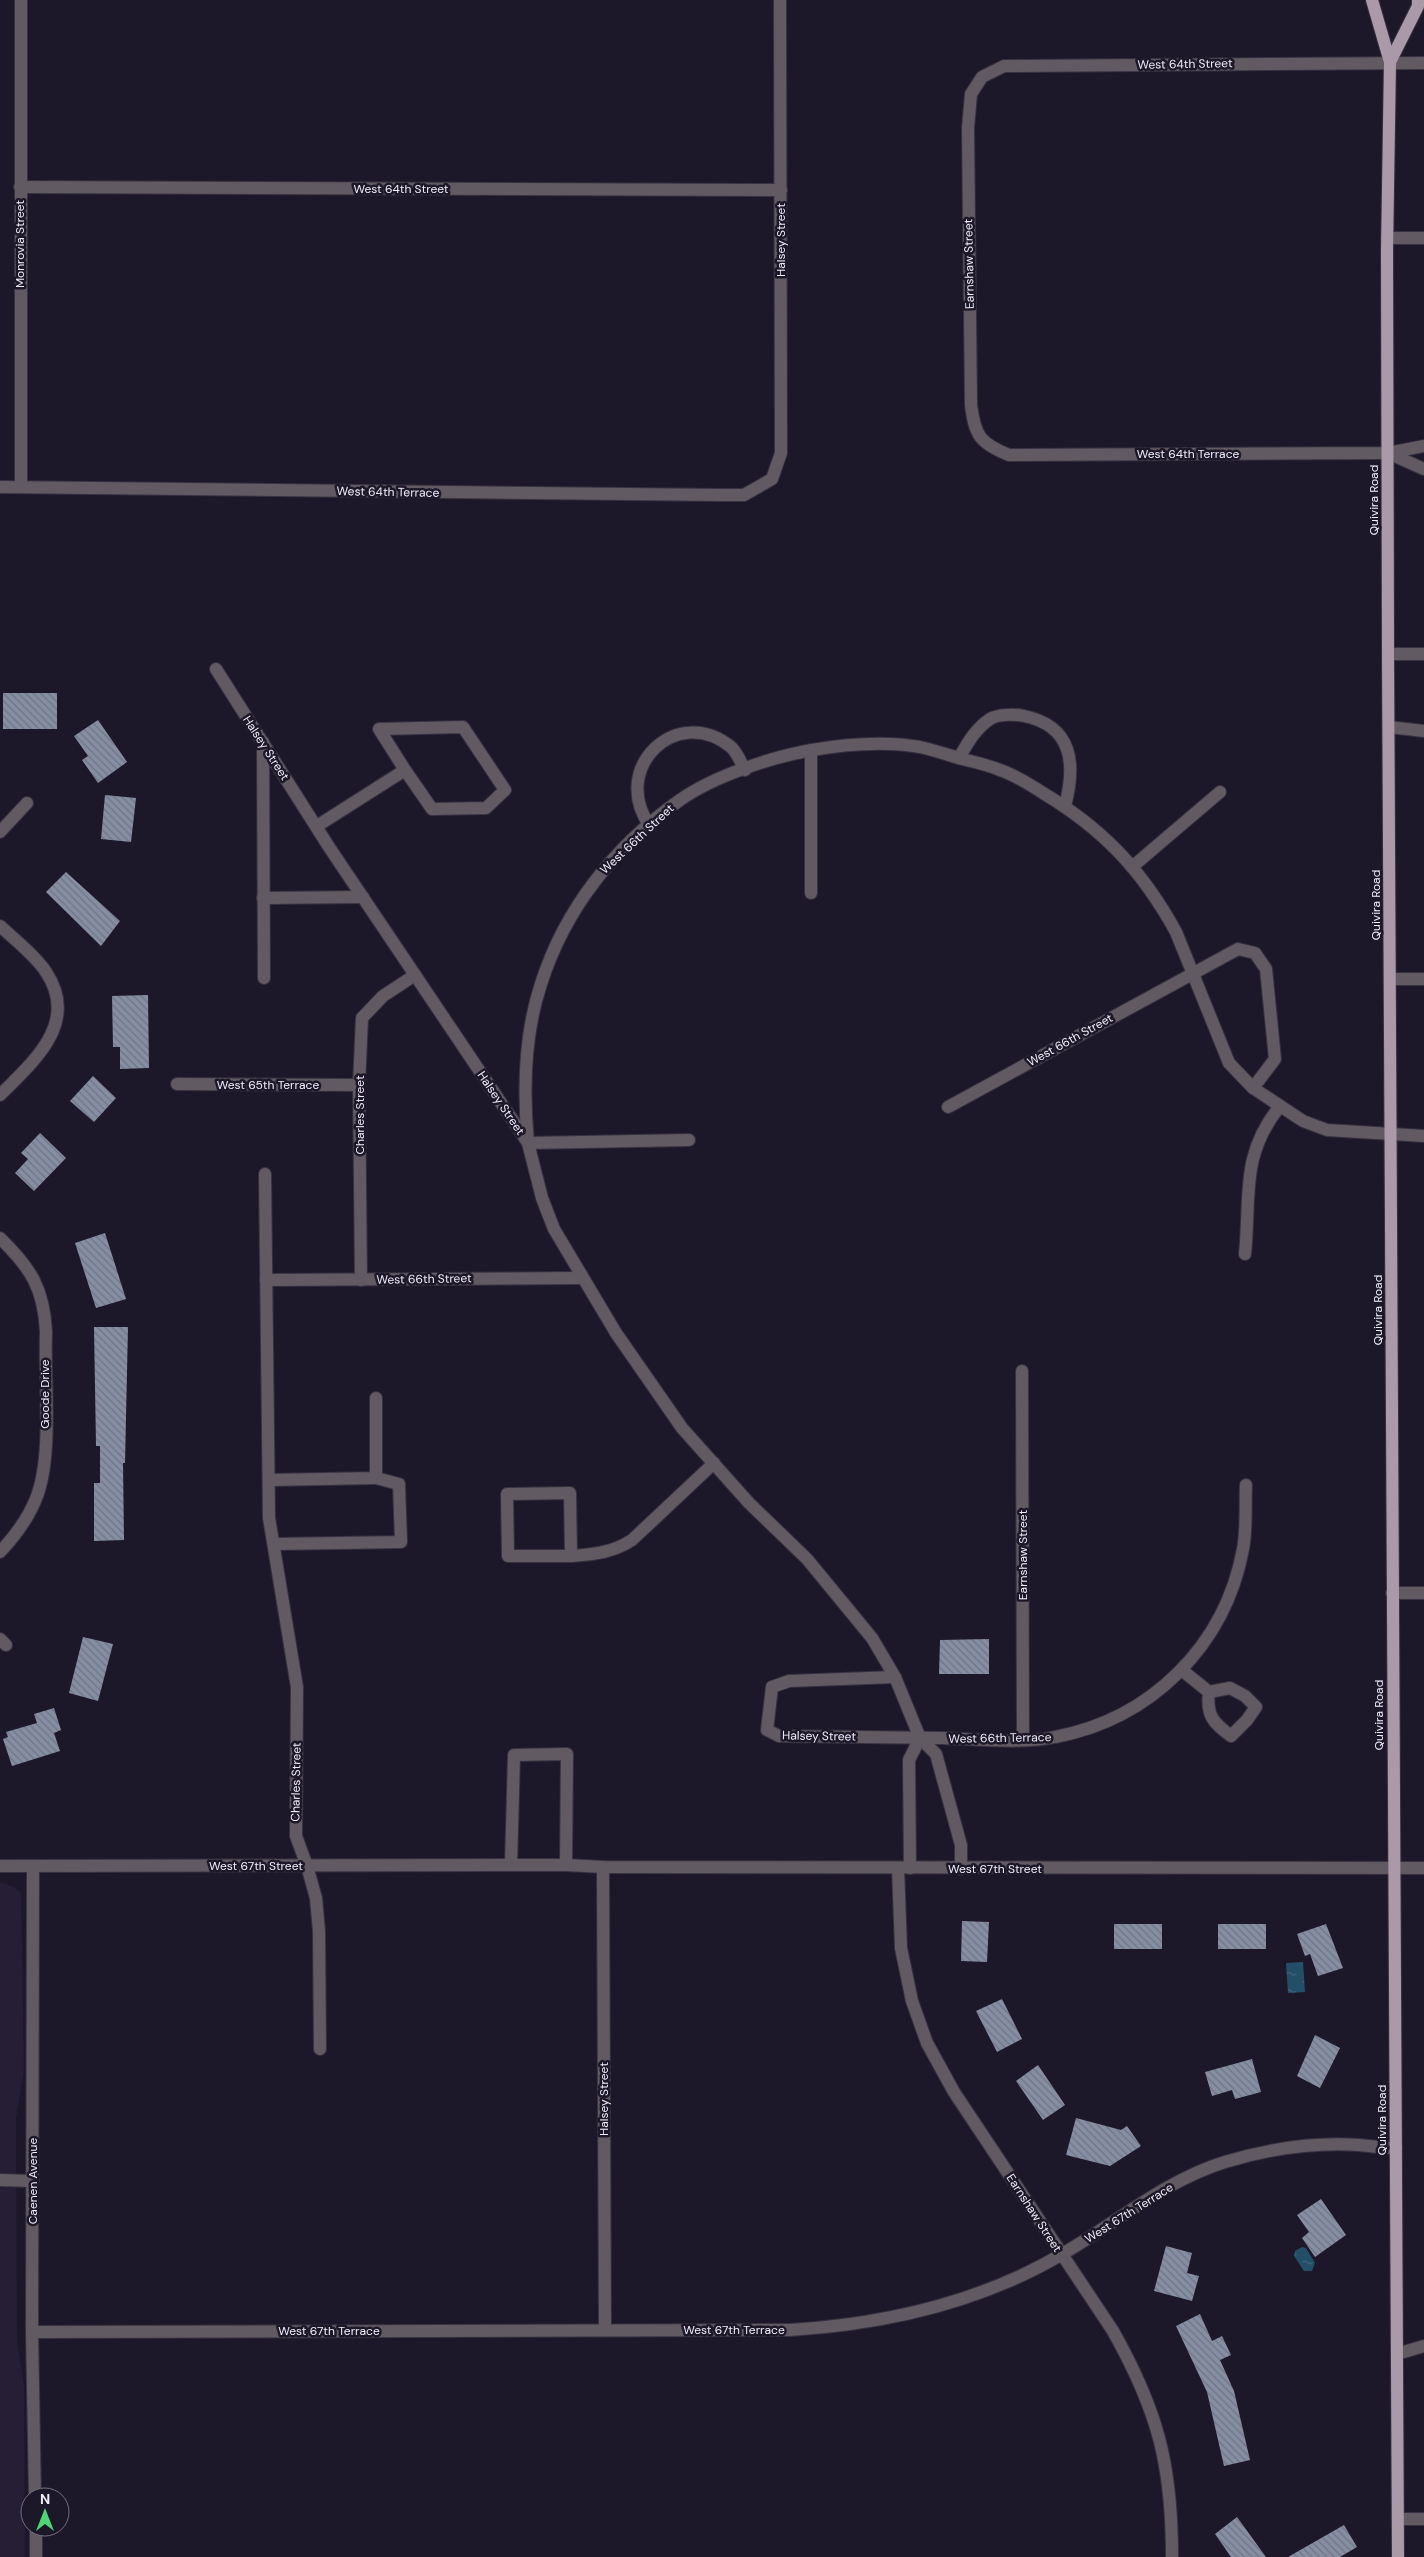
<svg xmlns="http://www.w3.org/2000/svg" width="1424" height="2557" font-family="'DM Sans',sans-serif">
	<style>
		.built { fill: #251e35 }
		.water { fill: url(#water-ripples) }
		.building { fill: url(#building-back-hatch) }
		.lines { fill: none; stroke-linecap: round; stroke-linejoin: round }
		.minor-casing { stroke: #363242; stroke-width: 14 }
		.major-casing { stroke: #363242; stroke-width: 14 }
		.minor { stroke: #625a62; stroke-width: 12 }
		.major { stroke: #aa9aa9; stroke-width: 12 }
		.labels { text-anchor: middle; stroke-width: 5; stroke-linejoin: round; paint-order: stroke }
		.street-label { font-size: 12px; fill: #f1eefa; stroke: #1d1829 }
	</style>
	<defs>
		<pattern id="water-ripples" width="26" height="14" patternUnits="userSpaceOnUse" patternTransform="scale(1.25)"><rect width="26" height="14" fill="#224e68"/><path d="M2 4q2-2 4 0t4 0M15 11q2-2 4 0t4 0" fill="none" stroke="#43687e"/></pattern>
		<pattern id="building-back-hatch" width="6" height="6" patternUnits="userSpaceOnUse" patternTransform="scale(1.25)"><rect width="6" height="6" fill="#868ea3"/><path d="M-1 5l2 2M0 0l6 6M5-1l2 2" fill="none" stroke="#707584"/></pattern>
	</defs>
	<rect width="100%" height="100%" fill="#1d1829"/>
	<polygon class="built" points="0,1882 14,1887 21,1893 24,2070 16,2118 17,2339 24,2387 25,2557 0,2557"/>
	<g class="water">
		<polygon points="1303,1962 1305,1992 1288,1993 1286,1963"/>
		<polygon points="1302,2247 1306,2248 1315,2263 1312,2271 1304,2271 1294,2256 1295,2251"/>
	</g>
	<g class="building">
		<rect x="3" y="693" width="54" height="36"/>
		<polygon points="98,720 127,762 98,783 82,760 88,756 74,736"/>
		<polygon points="105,795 136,798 131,842 101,839"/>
		<polygon points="66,872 120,921 101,946 46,892"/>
		<polygon points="148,995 149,1068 120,1069 120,1047 113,1047 112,996"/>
		<polygon points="93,1076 116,1098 94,1122 70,1101"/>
		<polygon points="40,1133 66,1158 34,1191 15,1173 28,1159 21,1153"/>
		<polygon points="105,1233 126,1299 96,1308 75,1243"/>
		<polygon points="94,1327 128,1327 125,1463 123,1463 124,1540 94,1541 94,1483 100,1483 100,1446 96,1446"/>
		<polygon points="83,1637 113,1644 98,1701 69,1693"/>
		<polygon points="989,1639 989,1674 939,1674 940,1640"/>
		<polygon points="54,1708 61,1730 54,1733 60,1751 12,1766 3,1739 8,1737 6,1732 37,1723 34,1714"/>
		<polygon points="962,1921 989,1922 987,1962 961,1961"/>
		<rect x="1114" y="1924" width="48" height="25"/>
		<rect x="1218" y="1924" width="48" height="25"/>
		<polygon points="1326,1924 1343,1968 1318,1976 1310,1954 1305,1956 1297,1934"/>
		<polygon points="1002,1999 1022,2039 997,2052 976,2011"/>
		<polygon points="1315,2035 1340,2048 1320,2088 1297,2076"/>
		<polygon points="1252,2059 1261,2092 1235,2099 1232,2090 1212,2096 1205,2072"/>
		<polygon points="1038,2065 1065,2105 1043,2120 1016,2081"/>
		<polygon points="1076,2118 1121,2130 1127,2126 1141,2146 1110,2166 1066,2155"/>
		<polygon points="1321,2199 1346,2235 1315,2257 1302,2238 1309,2232 1297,2215"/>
		<polygon points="1166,2246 1192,2253 1187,2273 1199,2276 1192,2301 1154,2291"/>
		<polygon points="1200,2314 1212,2341 1222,2336 1231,2355 1220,2360 1234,2391 1250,2460 1224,2466 1207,2392 1176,2326"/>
		<polygon points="1237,2517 1266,2557 1231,2557 1215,2534"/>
		<polygon points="1344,2525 1357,2547 1340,2557 1288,2557"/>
	</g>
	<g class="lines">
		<defs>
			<g id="minor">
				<path d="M1424 63 1004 66 982 77 971 94 968 128 971 405C975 435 979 443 1009 455L1388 453 1424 446"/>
				<polyline points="20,187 781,190"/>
				<polyline points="1387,238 1424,238"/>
				<polyline points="1388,453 1424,469"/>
				<polyline points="0,487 721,495 744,495 772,479 781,453 780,0"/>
				<polyline points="21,487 21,0"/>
				<polyline points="1388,654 1424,654"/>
				<polyline points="216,669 329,847 528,1143 542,1198 554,1229 616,1333 682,1428 749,1503 807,1559 872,1638 895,1677 920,1738 936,1754 961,1845 961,1869"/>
				<polyline points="1389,727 1424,731"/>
				<polyline points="263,742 264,978"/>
				<polyline points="811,750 811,893"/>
				<path d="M959 758C967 744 975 729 990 719 998 714 1015 714 1024 716 1073 726 1076 764 1065 806"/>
				<polyline points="317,826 405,770 432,809 486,808 505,790 463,727 379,729 405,770"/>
				<path d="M650 826C609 768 677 703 731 747 737 752 741 763 745 770"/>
				<polyline points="0,832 27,803"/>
				<polyline points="1132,867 1220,792"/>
				<polyline points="263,898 363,897"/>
				<path d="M0 926C14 939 36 956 46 972 80 1023 33 1062 0 1095"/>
				<polyline points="1390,979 1424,979"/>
				<polyline points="177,1084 359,1085"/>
				<polyline points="948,1107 1238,949 1255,953 1266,969 1275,1059 1253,1088"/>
				<path d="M689 1140 528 1143C523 1090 524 1035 541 984 565 908 616 845 680 800 714 776 772 757 812 750 847 744 885 741 920 747 934 750 948 755 962 759 975 762 988 765 1000 770 1015 775 1029 784 1043 793 1103 829 1142 870 1176 932L1229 1063 1253 1088 1303 1121 1327 1130 1424 1136"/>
				<polyline points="265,1174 269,1518 297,1687 296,1836 307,1866 316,1898 319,1931 320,2049"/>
				<path d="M0 1238C31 1268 44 1289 46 1332 44 1379 53 1453 37 1496 29 1518 16 1535 0 1552"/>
				<path d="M1245 1254C1251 1195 1240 1156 1280 1106"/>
				<polyline points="266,1280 582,1278"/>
				<polyline points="361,1280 359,1085 362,1018 383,996 415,975"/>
				<polyline points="1022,1371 1023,1739"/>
				<polyline points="269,1480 376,1478 376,1398"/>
				<polyline points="274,1544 401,1542 399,1484 376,1478"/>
				<path d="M571 1556H508L507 1494 570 1493 571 1556C594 1554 612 1553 632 1540L714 1463"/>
				<polyline points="1392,1593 1424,1593"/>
				<polyline points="0,1639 6,1645"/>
				<path d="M1183 1671 1209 1692 1230 1688 1245 1696 1256 1707 1247 1720 1231 1736C1213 1723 1206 1715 1209 1692"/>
				<path d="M895 1677 789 1681 772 1687 767 1730 779 1736C833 1737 888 1737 942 1738 976 1739 1022 1744 1055 1737 1151 1719 1225 1646 1243 1549 1247 1529 1245 1505 1246 1485"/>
				<polyline points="511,1865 514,1755 567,1754 566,1865"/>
				<polyline points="0,1866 566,1865 603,1867 1424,1868"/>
				<polyline points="33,1866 32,2332 35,2497"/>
				<polyline points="603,1867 605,2330"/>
				<path d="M898 1868 901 1948 912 2001 927 2043 954 2092 1113 2331C1158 2411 1172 2465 1172 2557"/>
				<polyline points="910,1868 909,1760 920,1738"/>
				<polyline points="0,2180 33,2181"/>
				<path d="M32 2332 790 2330C886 2324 980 2303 1064 2253 1116 2223 1166 2180 1225 2162 1268 2149 1314 2142 1359 2145 1371 2146 1384 2148 1396 2148"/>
				<polyline points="1397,2354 1424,2346"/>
				<polyline points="1398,2519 1424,2519"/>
				<polyline points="36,2527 36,2557"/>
			</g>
			<g id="major">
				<polyline points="1372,0 1390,62 1387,251 1388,654 1398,2557"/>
				<polyline points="1390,62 1418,6 1418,0"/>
			</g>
		</defs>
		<use href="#minor" class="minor-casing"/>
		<use href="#major" class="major-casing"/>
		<use href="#minor" class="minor"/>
		<use href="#major" class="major"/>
	</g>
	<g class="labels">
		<g class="street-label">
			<text transform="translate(1185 64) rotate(-1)" y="4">West 64th Street</text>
			<text x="401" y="193">West 64th Street</text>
			<text transform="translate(781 240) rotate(-90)" y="4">Halsey Street</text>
			<text transform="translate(20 244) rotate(-90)" y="4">Monrovia Street</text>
			<text transform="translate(969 264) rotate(-91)" y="4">Earnshaw Street</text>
			<text x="1188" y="458">West 64th Terrace</text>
			<text transform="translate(388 492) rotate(1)" y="4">West 64th Terrace</text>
			<text transform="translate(1374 500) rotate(-90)" y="4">Quivira Road</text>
			<text transform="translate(266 748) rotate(57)" y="4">Halsey Street</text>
			<text transform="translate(637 839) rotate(-43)" y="4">West 66th Street</text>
			<text transform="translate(1376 905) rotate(-90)" y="4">Quivira Road</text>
			<text transform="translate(1070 1040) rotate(-29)" y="4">West 66th Street</text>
			<text x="268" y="1089">West 65th Terrace</text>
			<text transform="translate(501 1103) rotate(56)" y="4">Halsey Street</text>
			<text transform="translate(360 1115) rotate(-90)" y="4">Charles Street</text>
			<text transform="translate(424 1279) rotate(-1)" y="4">West 66th Street</text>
			<text transform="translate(1378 1310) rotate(-90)" y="4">Quivira Road</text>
			<text transform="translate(45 1394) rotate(-90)" y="4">Goode Drive</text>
			<text transform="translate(1023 1555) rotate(-90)" y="4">Earnshaw Street</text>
			<text transform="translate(1379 1715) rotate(-90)" y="4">Quivira Road</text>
			<text transform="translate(819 1736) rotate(1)" y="4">Halsey Street</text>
			<text transform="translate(1000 1738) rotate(-1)" y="4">West 66th Terrace</text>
			<text transform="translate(296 1782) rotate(-89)" y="4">Charles Street</text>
			<text x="256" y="1870">West 67th Street</text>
			<text x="995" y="1873">West 67th Street</text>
			<text transform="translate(604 2099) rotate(-90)" y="4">Halsey Street</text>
			<text transform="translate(1382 2120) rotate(-90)" y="4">Quivira Road</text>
			<text transform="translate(33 2181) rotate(-90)" y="4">Caenen Avenue</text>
			<text transform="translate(1034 2213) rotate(57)" y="4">Earnshaw Street</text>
			<text transform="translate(1129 2213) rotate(-32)" y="4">West 67th Terrace</text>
			<text x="734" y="2334">West 67th Terrace</text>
			<text x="329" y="2335">West 67th Terrace</text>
		</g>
	</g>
	<g transform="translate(45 2512)"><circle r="24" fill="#1d1829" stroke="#726e7d"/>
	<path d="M0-4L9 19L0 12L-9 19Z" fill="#4ed676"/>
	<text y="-8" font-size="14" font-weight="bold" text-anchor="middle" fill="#f1eefa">N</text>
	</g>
</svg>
